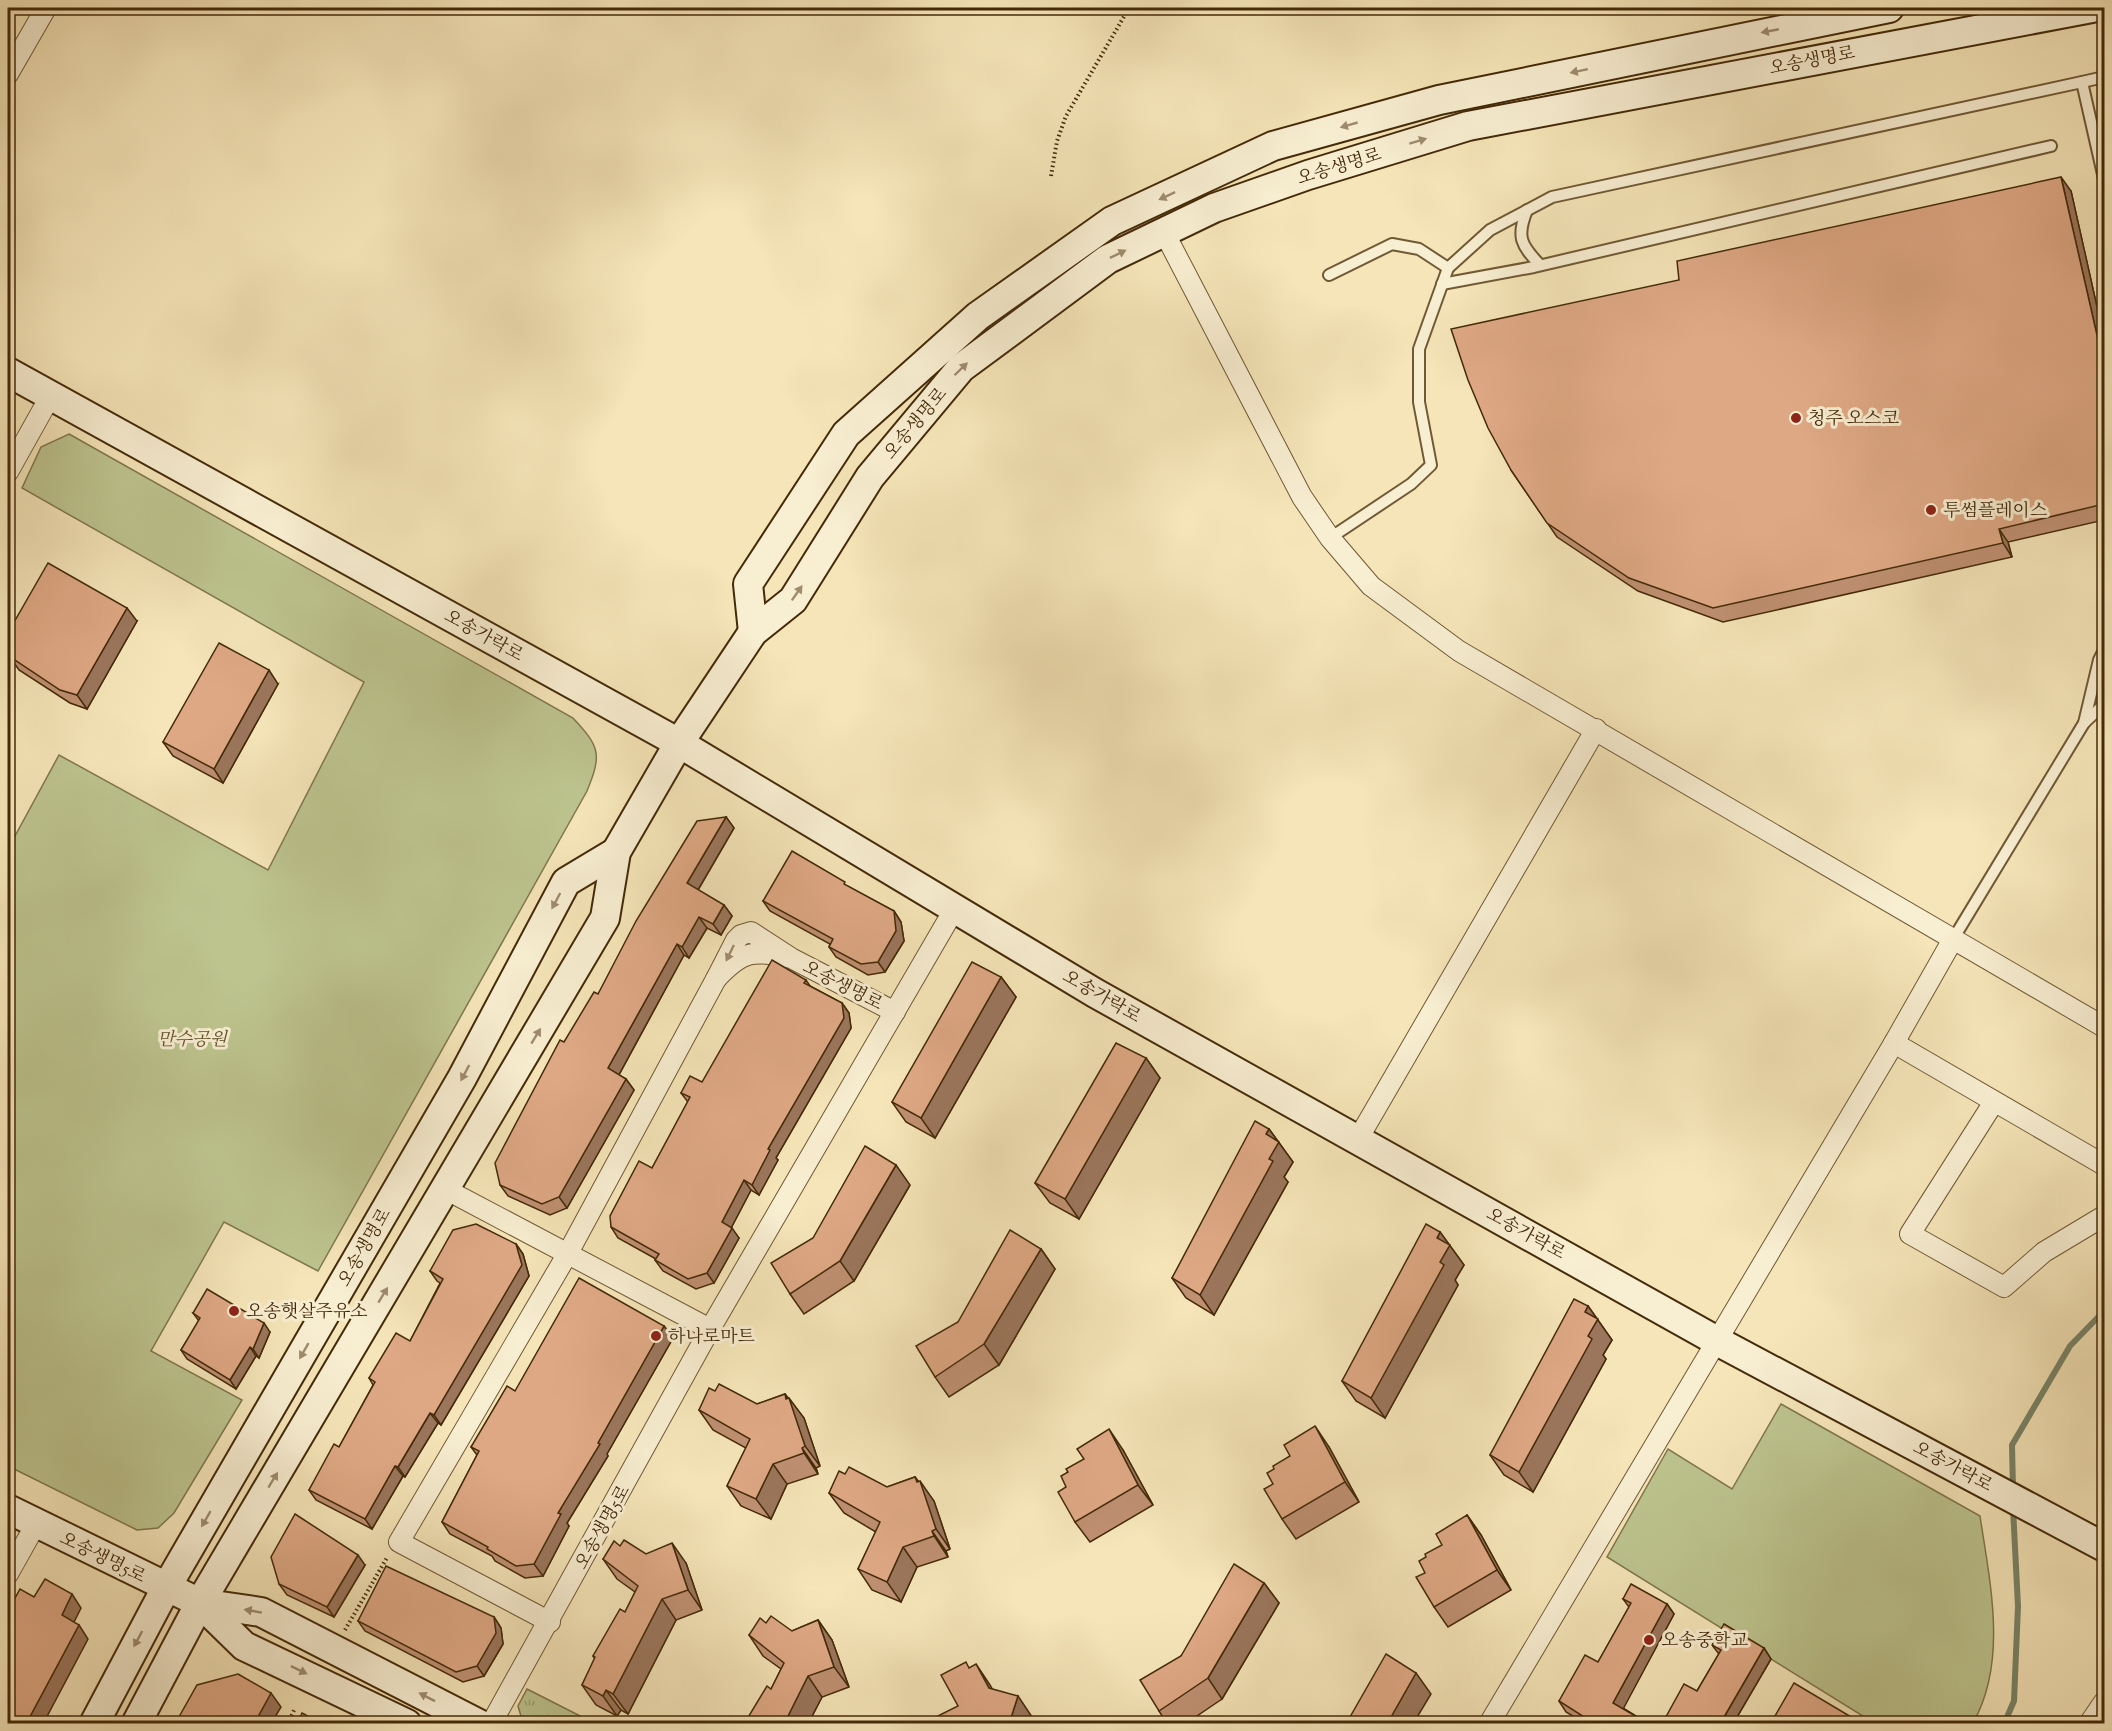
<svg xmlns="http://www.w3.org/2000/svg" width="2112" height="1731" font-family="'Sorts Mill Goudy','Noto Serif KR',serif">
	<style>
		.grass { fill: url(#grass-tufts); stroke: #80774c; stroke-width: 1.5 }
		.green { fill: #bdc48e; stroke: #80774c; stroke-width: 1.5 }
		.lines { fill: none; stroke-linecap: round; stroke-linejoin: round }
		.stream { stroke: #798469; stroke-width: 6 }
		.lane-casing { stroke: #705935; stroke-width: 14 }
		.street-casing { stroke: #705935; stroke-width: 22 }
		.secondary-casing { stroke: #442a09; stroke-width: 32 }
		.path { stroke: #442a09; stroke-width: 4; stroke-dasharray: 1.5 3; stroke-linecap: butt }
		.lane { stroke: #f8eed1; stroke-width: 10 }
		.street { stroke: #f8eed1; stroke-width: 20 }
		.secondary { stroke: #f8eed1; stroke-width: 28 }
		.wall { fill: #bf9072; stroke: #442a09; stroke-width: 1.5 }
		.shaded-wall { fill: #9b765c; stroke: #442a09; stroke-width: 1.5 }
		.building { fill: #dea884; stroke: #442a09; stroke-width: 1.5 }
		.oneway { fill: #9e8c6d }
		.poi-dot { fill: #8f2418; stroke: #f8eed1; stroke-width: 2 }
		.labels { text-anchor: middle; stroke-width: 6; stroke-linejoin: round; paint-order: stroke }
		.street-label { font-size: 18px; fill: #442a09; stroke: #f8eed1 }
		.poi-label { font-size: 18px; fill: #442a09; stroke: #f8eed1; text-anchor: start }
		.park-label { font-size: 18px; font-style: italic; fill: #62502a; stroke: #f8eed1 }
	</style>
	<defs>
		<pattern id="grass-tufts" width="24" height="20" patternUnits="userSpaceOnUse" patternTransform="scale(1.5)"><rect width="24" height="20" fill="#bdc48e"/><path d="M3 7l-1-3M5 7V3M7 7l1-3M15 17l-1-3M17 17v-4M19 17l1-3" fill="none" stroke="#9b9f72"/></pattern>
	</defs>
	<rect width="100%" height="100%" fill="#f5e5b8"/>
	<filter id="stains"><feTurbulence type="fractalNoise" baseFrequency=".00333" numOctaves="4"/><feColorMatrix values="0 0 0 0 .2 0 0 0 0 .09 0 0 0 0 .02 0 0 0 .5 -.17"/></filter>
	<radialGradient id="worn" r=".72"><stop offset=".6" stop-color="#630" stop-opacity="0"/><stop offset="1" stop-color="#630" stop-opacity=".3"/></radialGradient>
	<polygon class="grass" points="527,1689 594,1723 523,1723 518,1706"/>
	<g class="green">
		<path d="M69 434 573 718C600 747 602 754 587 791L318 1271 224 1222 151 1351 242 1400 174 1513 158 1528 137 1530 8 1466V849L59 755 268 870 364 682 22 488 41 447Z"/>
		<path d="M1781 1404 1980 1516C1990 1583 2008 1661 1973 1723H1874L1607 1557 1668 1449 1732 1489Z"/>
	</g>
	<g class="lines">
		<g class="stream">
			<polyline points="2013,1489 2012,1445 2070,1346 2104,1311"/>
			<polyline points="2004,1724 2014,1701 2018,1606 2013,1508"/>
		</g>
		<defs>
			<g id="lane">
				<polyline points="2082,82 2104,77"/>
				<path d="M1527 210C1516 237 1521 245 1540 265"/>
				<polyline points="1329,275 1392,244 1419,249 1448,268"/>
				<polyline points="1442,284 1534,267 2051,146"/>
				<polyline points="1330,538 1411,484 1431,465 1419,402 1419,349 1448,268 1490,230 1552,197 2082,82 2104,179"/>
				<polyline points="2084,723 2104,704"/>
				<polyline points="1952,941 2084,723 2099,660 2104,650"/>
			</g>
			<g id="street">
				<polyline points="8,74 46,8"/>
				<polyline points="1164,232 1302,497 1330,538 1371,586 1459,651 2104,1027"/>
				<polyline points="8,472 51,395"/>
				<path d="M791 958C753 950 743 950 716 979L736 940 741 935 751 932 791 958 895 1012"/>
				<polyline points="1894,1043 2104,1165"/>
				<polyline points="1994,1102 1910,1234 2004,1287 2044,1252 2104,1216"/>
				<polyline points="1358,1139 1596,729"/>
				<polyline points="445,1189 710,1329"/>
				<polyline points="8,1574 36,1524"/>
				<polyline points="550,1622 399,1542 568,1253 716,979"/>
				<polyline points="491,1724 710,1329 955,908"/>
				<polyline points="1489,1724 1894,1043 1952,941"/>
				<polyline points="2089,1724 2104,1702"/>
			</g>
			<g id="secondary">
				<polyline points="8,372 679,743 1095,993 1717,1341 2104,1547"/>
				<polyline points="753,632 748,584 846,434 978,316 1112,221 1273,146 1439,100 1889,8"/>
				<polyline points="8,1509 200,1603 261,1612 479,1724"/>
				<polyline points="200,1603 244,1646 407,1724"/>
				<polyline points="94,1724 166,1588 462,1078 566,882 616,852"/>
				<polyline points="136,1724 200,1603 605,918 616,852 679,743 753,632 793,600 870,477 961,368 1108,259 1214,208 1308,175 1468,126 2092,8"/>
			</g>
		</defs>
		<use href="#lane" class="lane-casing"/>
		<use href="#street" class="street-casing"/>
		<use href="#secondary" class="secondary-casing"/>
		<g class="path">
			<polyline points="1051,176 1057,141 1066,116 1129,8"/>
			<polyline points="345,1630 388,1556"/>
			<polyline points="288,1724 294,1710"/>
		</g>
		<use href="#lane" class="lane"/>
		<use href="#street" class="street"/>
		<use href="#secondary" class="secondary"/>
	</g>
	<g class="wall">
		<polygon points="2071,191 2104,338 2104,520 2008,542 2012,557 1723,622 1638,591 1557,537 1511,470 1679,280"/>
		<polygon points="137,621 87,709 70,703 19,670 9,656"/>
		<polygon points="278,684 223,783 173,756 163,742"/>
		<polygon points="726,817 734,828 698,890 724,905 732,916 721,935 707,928 689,958 684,955 619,1075 626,1079 634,1090 567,1208 550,1215 508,1196 500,1185 598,994"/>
		<polygon points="849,887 894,911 901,922 904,941 885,972 868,975 836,957 829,947 830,944 770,911 763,901"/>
		<polygon points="1001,977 1016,997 935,1138 906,1122 892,1102"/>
		<polygon points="806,980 810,986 842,1003 849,1013 851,1028 776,1158 778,1160 759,1195 751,1190 731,1228 739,1238 714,1283 696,1289 663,1271 655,1260 656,1259 618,1238 611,1227 652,1168 688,1102 681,1093 702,1082"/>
		<polygon points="1146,1058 1160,1078 1079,1219 1050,1203 1035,1183"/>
		<polygon points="1269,1129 1293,1162 1284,1177 1288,1182 1214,1315 1186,1298 1172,1278"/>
		<polygon points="910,1185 854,1281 804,1314 790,1294"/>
		<polygon points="1440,1232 1464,1265 1455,1280 1458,1285 1385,1418 1356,1401 1342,1381"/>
		<polygon points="516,1244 523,1254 529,1276 441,1425 438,1423 405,1477 403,1476 372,1529 316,1500 309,1490 339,1447 373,1385 369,1378 410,1341 440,1283 437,1281 430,1271"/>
		<polygon points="1041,1249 1055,1269 999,1365 949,1397 935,1377 958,1322"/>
		<polygon points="1588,1306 1612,1340 1603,1355 1606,1359 1533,1492 1504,1475 1490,1455"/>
		<polygon points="193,1313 270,1332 259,1358 256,1356 236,1389 187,1359 181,1350 199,1321"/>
		<polygon points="664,1326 673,1338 607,1454 608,1456 567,1523 569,1526 543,1576 525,1578 495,1561 492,1556 450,1534 442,1522 477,1455 471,1447 515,1391"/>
		<polygon points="715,1391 757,1404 785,1394 804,1418 820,1466 816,1468 818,1474 787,1484 771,1519 741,1506 727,1486 746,1448 713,1430 699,1410"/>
		<polygon points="1329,1447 1359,1502 1296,1539 1282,1519 1273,1484 1274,1469"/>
		<polygon points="1123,1450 1153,1505 1090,1542 1075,1522 1066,1487 1068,1472"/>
		<polygon points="845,1474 887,1487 915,1477 934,1501 950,1549 946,1551 948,1557 917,1567 901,1602 872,1590 858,1569 876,1532 844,1513 829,1493"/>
		<polygon points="1467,1515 1481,1535 1511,1590 1448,1627 1434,1607 1425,1573 1426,1557 1442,1545"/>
		<polygon points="620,1546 646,1554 686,1563 702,1610 676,1620 628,1714 621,1710 617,1716 596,1705 582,1685 595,1659 593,1656 625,1612 635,1592 617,1579 603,1559"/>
		<polygon points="365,1565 334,1617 287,1595 279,1584"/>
		<polygon points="1264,1583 1279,1603 1222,1699 1185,1724 1167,1724 1159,1711 1181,1656"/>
		<polygon points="1623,1599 1667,1604 1674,1614 1623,1708 1649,1724 1586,1724 1566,1712 1559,1701 1598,1662 1629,1607"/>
		<polygon points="494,1617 501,1628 503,1644 484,1676 463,1682 365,1631 358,1621"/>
		<polygon points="818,1620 832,1640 849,1687 822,1697 808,1724 744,1724 771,1689 781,1669 763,1656 749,1635 766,1623 792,1631"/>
		<polygon points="1712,1645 1764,1648 1771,1659 1733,1724 1662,1724 1697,1691 1719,1654"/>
		<polygon points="1775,1716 1863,1724 1780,1724"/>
	</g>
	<g class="shaded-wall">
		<polygon points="2061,177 2071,191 2104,338 2104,366"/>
		<polygon points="1999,529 2008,542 2012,557 2003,543"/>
		<polygon points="127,608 137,621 87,709 77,695"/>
		<polygon points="269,670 278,684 223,783 214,769"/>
		<polygon points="726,817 734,828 695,895 687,883"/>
		<polygon points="724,905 732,916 721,935 713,924"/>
		<polygon points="894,911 901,922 904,941 885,972 878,962"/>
		<polygon points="699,917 707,928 689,958 682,947"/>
		<polygon points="677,944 684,955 616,1080 608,1068"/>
		<polygon points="1001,977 1016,997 935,1138 921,1118"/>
		<polygon points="842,1003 849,1013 851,1028 776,1158 778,1160 759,1195 752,1185 768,1149"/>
		<polygon points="1146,1058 1160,1078 1079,1219 1065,1199"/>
		<polygon points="626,1079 634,1090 567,1208 559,1197"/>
		<polygon points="1269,1129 1293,1162 1284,1177 1288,1182 1214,1315 1200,1295 1269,1159 1266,1134"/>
		<polygon points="896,1165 910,1185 854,1281 840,1261"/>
		<polygon points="744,1180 751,1190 729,1232 722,1222"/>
		<polygon points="732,1228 739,1238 714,1283 707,1273"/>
		<polygon points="1440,1232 1464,1265 1455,1280 1458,1285 1385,1418 1371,1398"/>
		<polygon points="516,1244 523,1254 529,1276 441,1425 434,1415"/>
		<polygon points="1041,1249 1055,1269 999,1365 984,1344"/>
		<polygon points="1588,1306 1612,1340 1603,1355 1606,1359 1533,1492 1519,1472 1588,1336 1585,1312"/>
		<polygon points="264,1323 270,1332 259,1358 253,1349"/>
		<polygon points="664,1326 673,1338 607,1454 608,1456 567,1523 569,1526 543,1576 534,1564 558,1513"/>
		<polygon points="250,1347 256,1356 236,1389 230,1380"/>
		<polygon points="785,1394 791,1403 789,1398 804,1418 820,1466 805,1446"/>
		<polygon points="430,1413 438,1423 405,1477 398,1467"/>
		<polygon points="1315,1426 1329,1447 1359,1502 1345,1482"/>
		<polygon points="1109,1429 1123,1450 1153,1505 1138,1485"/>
		<polygon points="802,1448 816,1468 818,1474 804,1453"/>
		<polygon points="773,1464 787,1484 771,1519 756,1499"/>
		<polygon points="395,1466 403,1476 372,1529 365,1519"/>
		<polygon points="915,1477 921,1486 920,1481 934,1501 950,1549 936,1529"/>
		<polygon points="1467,1515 1481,1535 1511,1590 1497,1570"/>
		<polygon points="932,1531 946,1551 948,1557 934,1536"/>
		<polygon points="672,1543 686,1563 702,1610 688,1590"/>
		<polygon points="903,1547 917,1567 901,1602 887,1582"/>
		<polygon points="358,1555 365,1565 334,1617 327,1607"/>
		<polygon points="1264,1583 1279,1603 1222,1699 1208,1678"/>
		<polygon points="72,1594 81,1608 71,1628 62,1615"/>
		<polygon points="662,1599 676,1620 628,1714 613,1694"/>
		<polygon points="1667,1604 1674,1614 1621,1713 1613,1703"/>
		<polygon points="494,1617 501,1628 503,1644 484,1676 477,1666"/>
		<polygon points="818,1620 832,1640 849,1687 834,1667"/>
		<polygon points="79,1625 88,1639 43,1724 26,1724"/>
		<polygon points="1764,1648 1771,1659 1733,1724 1720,1724"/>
		<polygon points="976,1664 990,1685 1003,1708 989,1688"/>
		<polygon points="1416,1673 1431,1694 1413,1724 1387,1724"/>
		<polygon points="808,1676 822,1697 808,1724 784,1724"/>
		<polygon points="606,1690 621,1710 617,1716 603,1696"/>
		<polygon points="271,1693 281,1707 271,1724 254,1724"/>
		<polygon points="1018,1696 1032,1717 1030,1724 1009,1724"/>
	</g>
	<g class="building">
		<polygon points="2061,177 2104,366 2104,504 1999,529 2003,543 1713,608 1629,578 1547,523 1511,470 1488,428 1468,380 1451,329 1679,280 1677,261"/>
		<polygon points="48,563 127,608 77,695 60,690 9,656 8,640 9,631"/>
		<polygon points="219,643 269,670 214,769 163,742"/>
		<polygon points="726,817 687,883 724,905 713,924 699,917 682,947 677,944 608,1068 626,1079 559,1197 542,1204 500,1185 495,1163 560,1040 564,1042 594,992 598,994 636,921 697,821"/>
		<polygon points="792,851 845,882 844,884 894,911 896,931 878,962 861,964 829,947 833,939 763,901"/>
		<polygon points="772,960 806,980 804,983 842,1003 844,1018 768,1149 770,1150 752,1185 744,1180 722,1222 732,1228 707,1273 688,1279 655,1260 659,1254 611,1227 610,1216 639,1161 652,1168 690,1097 681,1093 690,1076 702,1082"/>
		<polygon points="972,962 1001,977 921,1118 892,1102"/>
		<polygon points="1116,1043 1146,1058 1065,1199 1035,1183"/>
		<polygon points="1255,1121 1269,1129 1266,1134 1279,1142 1269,1159 1273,1161 1200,1295 1172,1278"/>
		<polygon points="865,1146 896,1165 840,1261 790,1294 771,1263 813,1238"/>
		<polygon points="476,1224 516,1244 522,1265 434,1415 430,1413 398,1467 395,1466 365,1519 309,1490 334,1444 339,1447 375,1382 369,1378 396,1333 410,1341 443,1279 430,1271 453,1230"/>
		<polygon points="1426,1224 1440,1232 1437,1238 1450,1245 1440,1262 1444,1265 1371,1398 1342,1381"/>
		<polygon points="1010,1230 1041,1249 984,1344 935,1377 916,1346 958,1322"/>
		<polygon points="579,1278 664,1326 598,1443 600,1444 558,1513 561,1514 534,1564 516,1566 487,1549 488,1547 442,1522 479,1451 471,1447 507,1386 515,1391"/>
		<polygon points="207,1289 264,1323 253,1349 250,1347 230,1380 181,1350 200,1318 193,1313"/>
		<polygon points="1574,1299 1588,1306 1585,1312 1598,1319 1588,1336 1592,1339 1519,1472 1490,1455"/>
		<polygon points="719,1384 757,1404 785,1394 786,1399 789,1398 805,1446 802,1448 804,1453 773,1464 756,1499 727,1486 750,1439 699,1410 709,1388 715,1391"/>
		<polygon points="1315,1426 1345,1482 1282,1519 1264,1489 1273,1484 1267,1473 1274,1469 1273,1466 1290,1456 1284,1445"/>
		<polygon points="1109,1429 1138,1485 1075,1522 1058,1492 1066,1487 1061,1476 1068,1472 1066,1469 1084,1459 1077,1449"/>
		<polygon points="849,1467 887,1487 915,1477 917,1482 920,1481 936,1529 932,1531 934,1536 903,1547 887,1582 858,1569 880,1522 829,1493 839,1471 845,1474"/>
		<polygon points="295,1514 358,1555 327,1607 279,1584 271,1557"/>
		<polygon points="1467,1515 1497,1570 1434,1607 1416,1577 1425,1573 1419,1561 1426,1557 1425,1554 1442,1545 1436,1534"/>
		<polygon points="624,1540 646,1554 672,1543 688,1590 662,1599 613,1694 606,1690 603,1696 582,1685 595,1657 593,1656 620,1609 625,1612 638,1586 603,1559 614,1541 620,1546"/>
		<polygon points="1234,1564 1264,1583 1208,1678 1159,1711 1140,1680 1181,1656"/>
		<polygon points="386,1566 494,1617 496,1633 477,1666 456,1672 358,1621"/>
		<polygon points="45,1579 72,1594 62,1615 79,1625 26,1724 8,1724 8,1611 20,1589 34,1597"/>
		<polygon points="1631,1584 1667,1604 1613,1703 1649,1724 1595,1724 1559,1701 1585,1655 1598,1662 1631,1603 1623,1599"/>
		<polygon points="771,1616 792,1631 818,1620 834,1667 808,1676 784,1724 744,1724 767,1686 771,1689 784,1663 749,1635 760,1618 766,1623"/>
		<polygon points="1724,1624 1764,1648 1720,1724 1662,1724 1684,1684 1697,1691 1721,1650 1712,1645"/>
		<polygon points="1386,1654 1416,1673 1387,1724 1346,1724"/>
		<polygon points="966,1662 969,1668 976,1664 989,1688 1018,1696 1009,1724 929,1724 928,1721 958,1706 941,1675"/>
		<polygon points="238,1674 271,1693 254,1724 175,1724 197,1685"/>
		<polygon points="1794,1683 1863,1724 1787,1724 1775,1716"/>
		<polygon points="302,1713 322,1724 297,1724"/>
	</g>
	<defs><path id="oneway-solid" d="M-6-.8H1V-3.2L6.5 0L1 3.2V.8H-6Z" transform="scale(1.5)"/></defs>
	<g class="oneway">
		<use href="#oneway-solid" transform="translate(1770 31) rotate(169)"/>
		<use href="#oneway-solid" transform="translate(1579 71) rotate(168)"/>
		<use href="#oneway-solid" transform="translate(1349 125) rotate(164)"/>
		<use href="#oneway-solid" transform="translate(1418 141) rotate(-17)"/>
		<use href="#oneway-solid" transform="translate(1167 196) rotate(155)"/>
		<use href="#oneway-solid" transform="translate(1118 254) rotate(-26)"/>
		<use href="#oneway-solid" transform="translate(961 369) rotate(-44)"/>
		<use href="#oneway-solid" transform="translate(797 593) rotate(-55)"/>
		<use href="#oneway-solid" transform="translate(556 901) rotate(118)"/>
		<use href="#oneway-solid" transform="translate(730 953) rotate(116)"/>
		<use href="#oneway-solid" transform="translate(536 1036) rotate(-59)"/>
		<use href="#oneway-solid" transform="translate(465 1073) rotate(118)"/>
		<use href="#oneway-solid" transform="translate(383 1295) rotate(-59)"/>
		<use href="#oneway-solid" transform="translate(304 1351) rotate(120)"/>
		<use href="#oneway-solid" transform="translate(273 1480) rotate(-59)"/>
		<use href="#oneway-solid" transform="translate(206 1519) rotate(120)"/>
		<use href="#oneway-solid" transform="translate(253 1611) rotate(-170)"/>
		<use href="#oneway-solid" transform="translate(138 1639) rotate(118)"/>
		<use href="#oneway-solid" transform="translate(299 1670) rotate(26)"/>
		<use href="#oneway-solid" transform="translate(427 1697) rotate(-153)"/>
	</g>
	<g class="poi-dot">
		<circle cx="1796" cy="418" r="6"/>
		<circle cx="1931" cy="510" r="6"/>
		<circle cx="234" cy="1311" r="6"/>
		<circle cx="656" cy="1336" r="6"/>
		<circle cx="1649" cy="1640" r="6"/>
	</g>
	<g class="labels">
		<g class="street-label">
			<text transform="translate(1812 60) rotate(-11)" y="6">오송생명로</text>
			<text transform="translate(1339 166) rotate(-17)" y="6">오송생명로</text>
			<text transform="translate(915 423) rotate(-50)" y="6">오송생명로</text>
			<text transform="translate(484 635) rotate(29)" y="6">오송가락로</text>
			<text transform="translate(843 985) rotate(27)" y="6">오송생명로</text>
			<text transform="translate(1102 996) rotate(30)" y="6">오송가락로</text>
			<text transform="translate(1526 1233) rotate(29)" y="6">오송가락로</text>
			<text transform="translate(364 1247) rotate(-60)" y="6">오송생명로</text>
			<text transform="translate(1953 1466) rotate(28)" y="6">오송가락로</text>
			<text transform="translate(602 1527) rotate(-61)" y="6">오송생명5로</text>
			<text transform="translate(103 1557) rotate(26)" y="6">오송생명5로</text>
		</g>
		<g class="poi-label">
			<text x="1808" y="424">청주 오스코</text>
			<text x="1943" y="516">투썸플레이스</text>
			<text x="246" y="1317">오송햇살주유소</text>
			<text x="668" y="1342">하나로마트</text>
			<text x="1661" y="1646">오송중학교</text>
		</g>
		<g class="park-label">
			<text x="192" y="1045">만수공원</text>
		</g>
	</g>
	<rect width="2112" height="1731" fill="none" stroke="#f5e5b8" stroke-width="30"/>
	<rect x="9" y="9" width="2094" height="1713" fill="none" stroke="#442a09" stroke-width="3"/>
	<rect x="15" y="15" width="2082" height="1701" fill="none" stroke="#442a09" stroke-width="1.5"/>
	<rect width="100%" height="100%" filter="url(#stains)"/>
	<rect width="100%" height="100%" fill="url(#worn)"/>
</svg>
